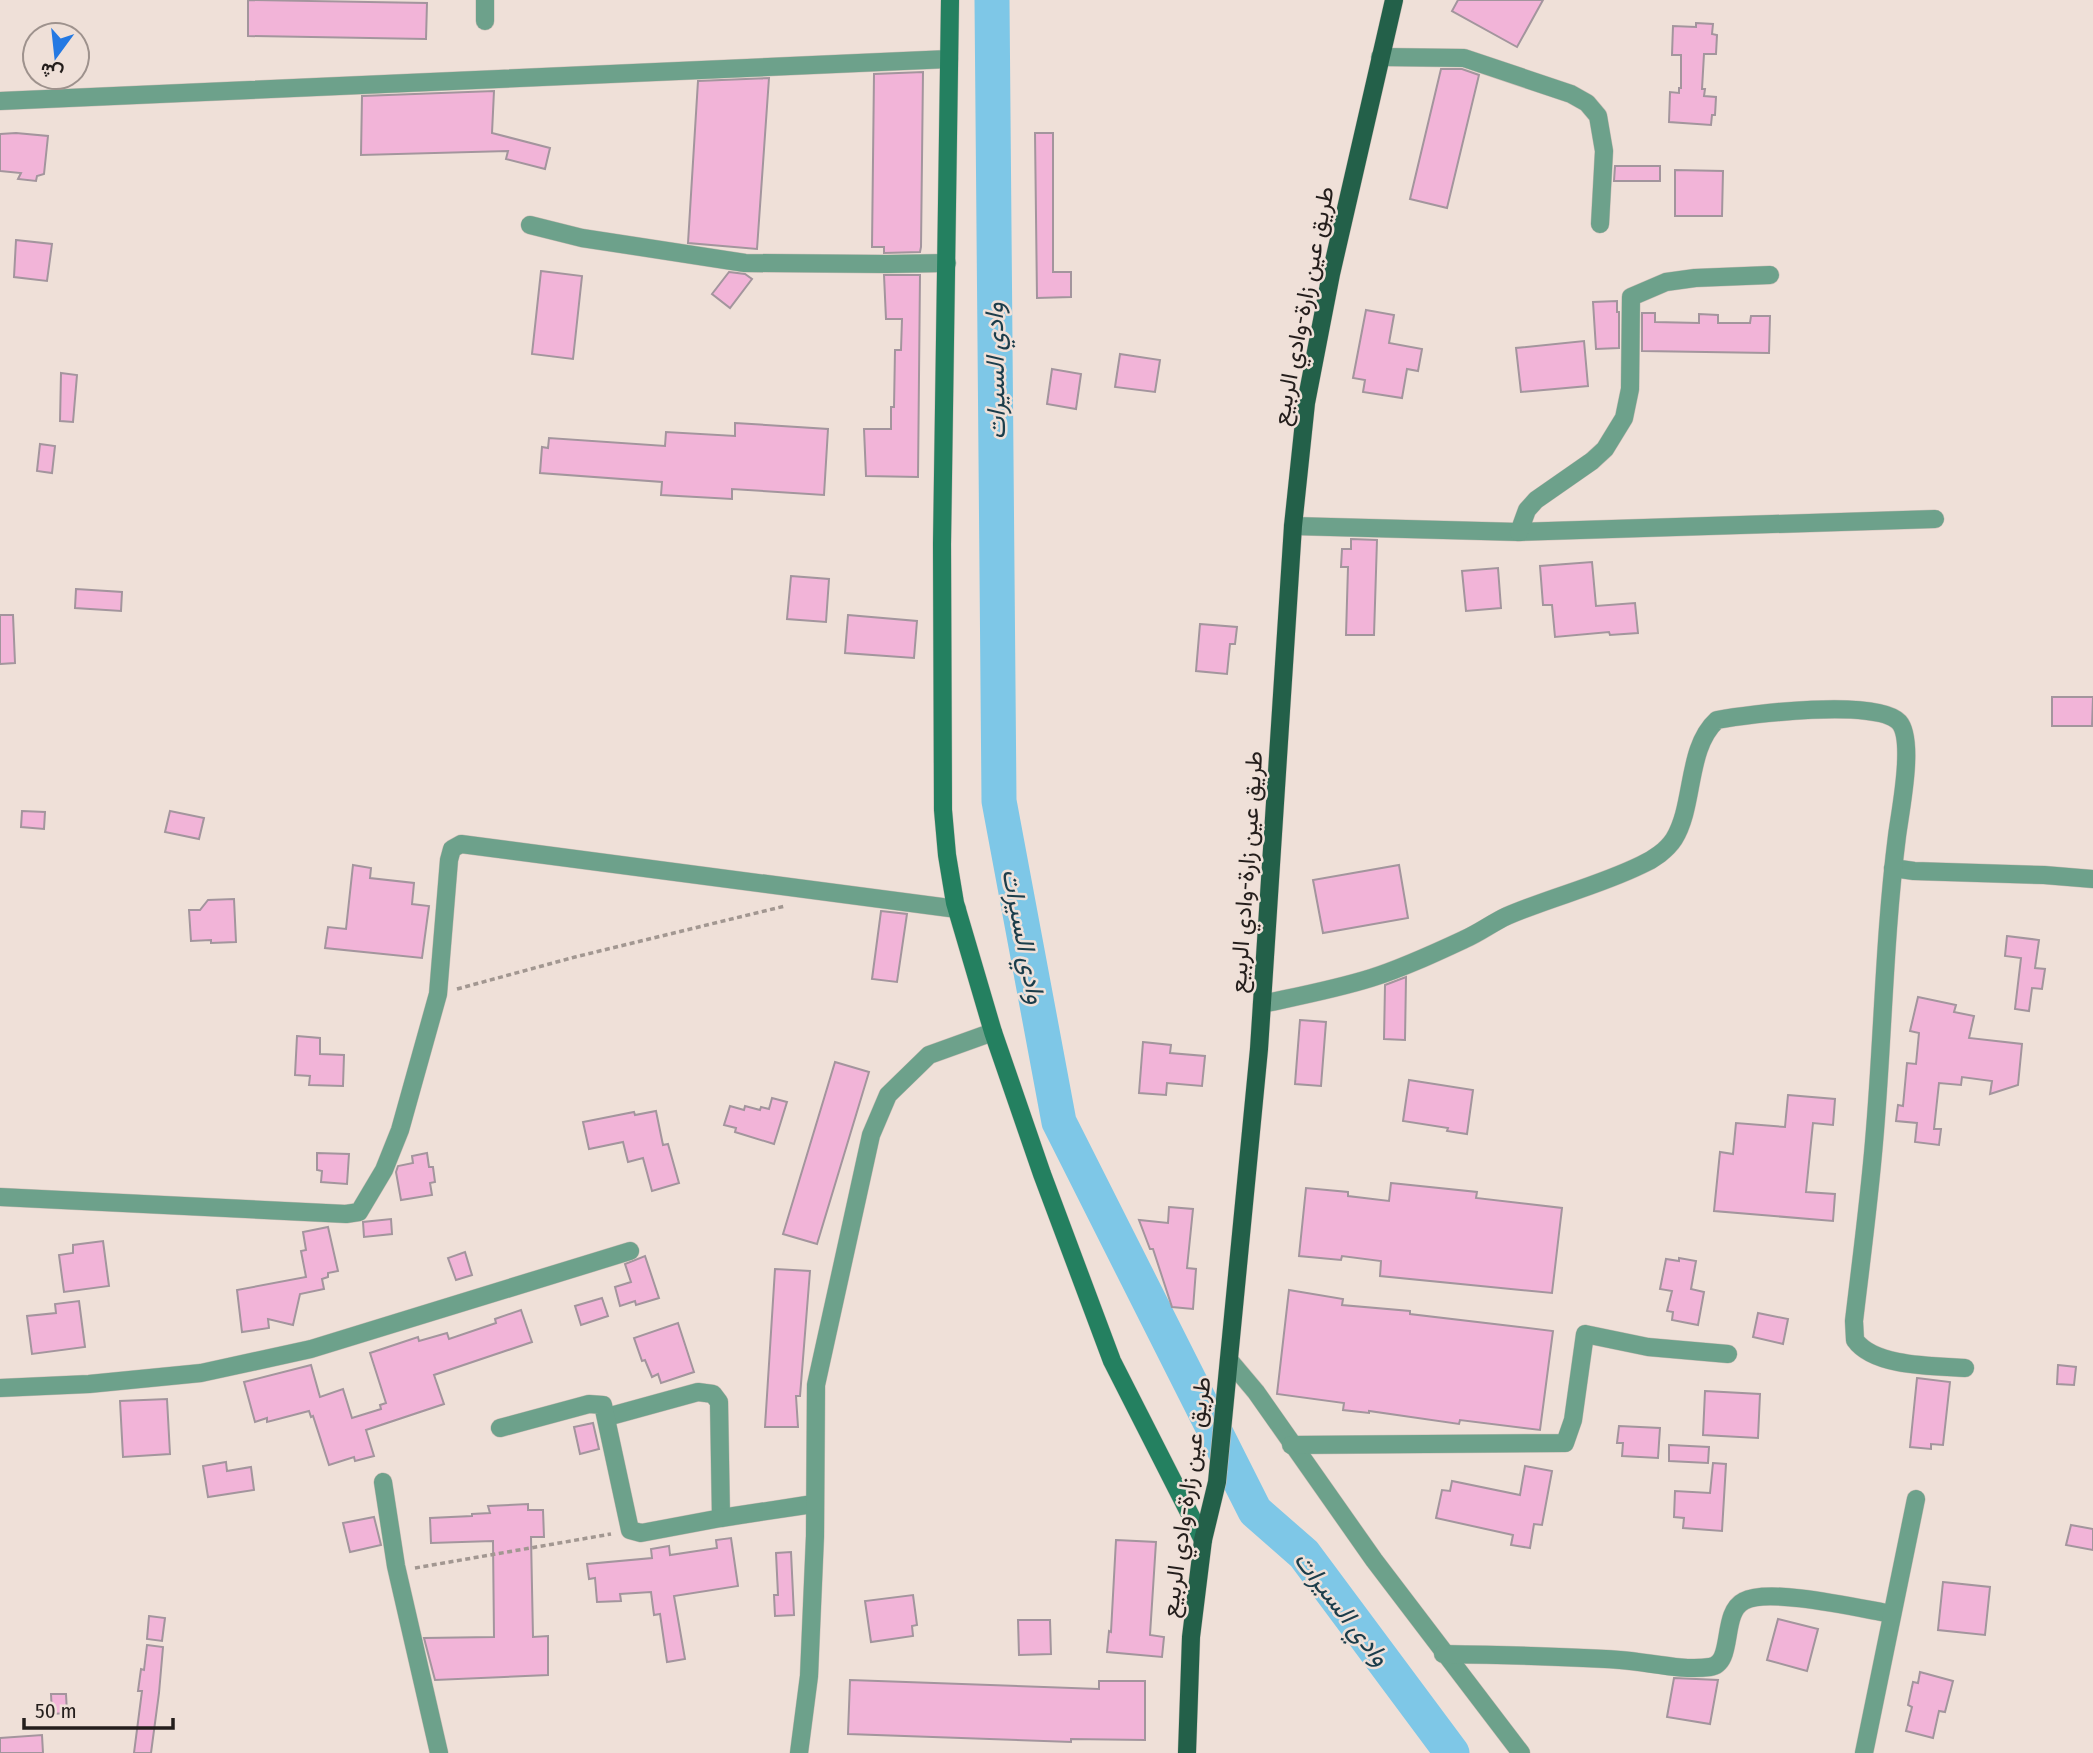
<svg xmlns="http://www.w3.org/2000/svg" width="2093" height="1753" font-family="'Fira Sans Condensed',Vazirmatn,sans-serif">
	<style>
		.lines { fill: none; stroke-linecap: round; stroke-linejoin: round }
		.river { stroke: #7ec7e7; stroke-width: 35 }
		.building { fill: #f2b4d8; stroke: #a3959d; stroke-width: 2 }
		.minor-casing { stroke: #cabdb6; stroke-width: 19 }
		.secondary-casing { stroke: #cabdb6; stroke-width: 19 }
		.primary-casing { stroke: #cabdb6; stroke-width: 19 }
		.path { stroke: #a29791; stroke-width: 3.5; stroke-dasharray: 5 3.5; stroke-linecap: butt }
		.minor { stroke: #6da18b; stroke-width: 18 }
		.secondary { stroke: #248060; stroke-width: 18 }
		.primary { stroke: #236049; stroke-width: 18 }
		.labels { text-anchor: middle; stroke-width: 5; stroke-linejoin: round; paint-order: stroke }
		.street-label { font-size: 24px; fill: #241e1c; stroke: #efe0d8 }
		.water-label { font-size: 26px; font-style: italic; fill: #1b3d4b; stroke: #efe0d8 }
	</style>
	<rect width="100%" height="100%" fill="#efe0d8"/>
	<g class="lines">
		<polyline class="river" points="992,0 999,801 1059,1122 1255,1511 1304,1554 1452,1753"/>
	</g>
	<g class="building">
		<polygon points="248,0 427,3 426,39 248,36"/>
		<polygon points="1458,0 1543,0 1517,47 1452,11"/>
		<polygon points="1696,23 1713,24 1712,34 1717,35 1716,54 1704,54 1702,89 1705,89 1704,96 1716,97 1715,115 1712,115 1711,125 1669,122 1670,92 1679,93 1679,88 1681,88 1681,55 1672,55 1673,26 1696,27"/>
		<polygon points="1441,69 1462,69 1479,75 1447,208 1410,199"/>
		<polygon points="923,72 921,247 920,252 884,253 884,247 872,247 874,74"/>
		<polygon points="769,78 757,249 688,243 698,81"/>
		<polygon points="494,91 492,133 550,148 545,169 506,159 508,151 361,155 362,96"/>
		<polygon points="16,133 48,136 44,174 37,176 36,181 18,179 21,173 0,171 0,134"/>
		<polygon points="1035,133 1053,133 1053,272 1071,272 1071,297 1037,298"/>
		<polygon points="1615,166 1660,166 1660,181 1614,181"/>
		<polygon points="1675,170 1723,171 1722,216 1675,216"/>
		<polygon points="16,240 52,244 47,281 14,277"/>
		<polygon points="541,271 582,276 573,359 532,354"/>
		<polygon points="729,272 745,274 752,279 730,308 712,294"/>
		<polygon points="884,275 920,275 918,477 866,476 864,429 891,429 891,407 894,407 895,350 901,350 902,319 886,319"/>
		<polygon points="1617,301 1617,312 1619,312 1619,348 1596,349 1593,302"/>
		<polygon points="1366,310 1394,315 1389,343 1422,349 1418,371 1407,369 1402,398 1363,392 1365,380 1353,378"/>
		<polygon points="1642,313 1655,313 1655,322 1699,323 1699,314 1718,315 1718,323 1750,323 1751,316 1770,316 1769,353 1642,351"/>
		<polygon points="1584,341 1588,386 1521,392 1516,348"/>
		<polygon points="1120,354 1160,360 1155,392 1115,387"/>
		<polygon points="1052,369 1081,374 1076,409 1047,404"/>
		<polygon points="61,373 77,375 73,422 60,421"/>
		<polygon points="735,423 828,429 824,495 732,489 732,499 661,495 662,482 540,473 542,447 548,448 549,438 665,446 666,432 735,436"/>
		<polygon points="40,444 55,446 52,473 37,471"/>
		<polygon points="1351,539 1377,540 1374,635 1346,635 1348,567 1341,567 1342,549 1351,549"/>
		<polygon points="1592,562 1596,606 1635,603 1638,633 1610,635 1609,632 1555,637 1552,605 1543,605 1540,566"/>
		<polygon points="1498,568 1501,608 1466,611 1462,571"/>
		<polygon points="791,576 829,579 826,622 787,619"/>
		<polygon points="76,589 122,592 121,611 75,608"/>
		<polygon points="0,615 13,615 15,663 0,664"/>
		<polygon points="848,615 917,621 914,658 845,653"/>
		<polygon points="1200,624 1237,627 1235,644 1230,644 1227,674 1196,671"/>
		<polygon points="2052,697 2093,697 2092,726 2052,726"/>
		<polygon points="22,811 45,812 44,829 21,827"/>
		<polygon points="170,811 204,818 199,839 165,832"/>
		<polygon points="353,865 371,868 370,878 414,883 412,904 429,906 422,958 325,948 328,927 346,929"/>
		<polygon points="1399,865 1408,918 1323,933 1313,880"/>
		<polygon points="234,899 236,942 211,943 211,940 191,941 189,910 200,910 208,900"/>
		<polygon points="881,911 907,914 897,982 872,979"/>
		<polygon points="2007,936 2039,940 2035,968 2045,969 2042,989 2032,988 2029,1011 2015,1009 2021,958 2005,956"/>
		<polygon points="1406,977 1405,1040 1384,1039 1385,985"/>
		<polygon points="1918,997 1956,1005 1954,1012 1974,1016 1969,1038 2022,1044 2018,1085 1990,1094 1992,1081 1962,1077 1961,1085 1939,1083 1934,1129 1941,1129 1939,1145 1915,1142 1917,1123 1896,1121 1898,1105 1903,1106 1907,1063 1916,1064 1919,1033 1910,1031"/>
		<polygon points="1300,1020 1326,1022 1321,1086 1295,1084"/>
		<polygon points="297,1036 320,1038 320,1054 344,1055 343,1086 309,1085 310,1076 295,1075"/>
		<polygon points="1143,1042 1171,1045 1170,1053 1205,1056 1202,1086 1167,1083 1166,1095 1139,1093"/>
		<polygon points="835,1062 869,1072 817,1244 783,1234"/>
		<polygon points="1409,1080 1473,1090 1467,1134 1447,1131 1448,1128 1403,1121"/>
		<polygon points="1788,1095 1835,1099 1833,1125 1813,1123 1806,1192 1835,1194 1833,1221 1714,1211 1720,1152 1733,1154 1736,1123 1785,1127"/>
		<polygon points="772,1098 787,1102 774,1144 735,1132 736,1128 724,1125 730,1106 744,1110 745,1106 760,1110 761,1107 769,1109"/>
		<polygon points="656,1111 663,1145 668,1144 679,1183 652,1191 643,1158 628,1162 623,1142 589,1149 583,1122 634,1112 635,1115"/>
		<polygon points="317,1153 349,1154 347,1184 321,1182 322,1171 317,1170"/>
		<polygon points="427,1153 429,1167 433,1167 435,1182 430,1183 432,1195 401,1200 396,1172 398,1166 413,1163 412,1156"/>
		<polygon points="1391,1183 1477,1192 1476,1198 1562,1208 1552,1293 1380,1276 1381,1261 1342,1256 1341,1260 1299,1256 1306,1188 1348,1192 1348,1196 1389,1201"/>
		<polygon points="1169,1207 1193,1209 1187,1268 1196,1269 1193,1309 1172,1307 1153,1249 1150,1249 1139,1220 1168,1223"/>
		<polygon points="391,1219 392,1234 364,1237 363,1222"/>
		<polygon points="328,1227 338,1271 328,1273 328,1277 322,1279 324,1289 300,1294 293,1325 268,1319 269,1328 242,1332 237,1290 306,1277 301,1251 306,1250 303,1232"/>
		<polygon points="103,1241 109,1286 64,1292 59,1255 73,1253 73,1245"/>
		<polygon points="465,1252 472,1275 456,1280 448,1258"/>
		<polygon points="645,1256 659,1298 636,1305 635,1301 620,1306 615,1287 631,1282 625,1264"/>
		<polygon points="1679,1258 1696,1261 1691,1289 1704,1292 1698,1325 1672,1320 1673,1312 1667,1311 1672,1291 1660,1289 1666,1259 1679,1261"/>
		<polygon points="775,1269 810,1271 800,1396 796,1396 798,1427 765,1427"/>
		<polygon points="1289,1290 1343,1299 1342,1305 1410,1311 1410,1314 1553,1331 1540,1430 1460,1420 1459,1424 1369,1411 1369,1413 1343,1410 1344,1403 1277,1394"/>
		<polygon points="602,1298 608,1316 581,1325 575,1306"/>
		<polygon points="79,1301 85,1347 32,1354 27,1316 56,1313 55,1304"/>
		<polygon points="521,1310 532,1342 434,1375 444,1404 366,1430 374,1456 355,1461 354,1457 329,1465 313,1416 311,1417 309,1411 267,1422 267,1418 255,1422 244,1382 311,1365 320,1397 343,1389 352,1418 381,1409 380,1405 386,1403 370,1353 418,1337 419,1341 447,1333 449,1339 496,1323 495,1319"/>
		<polygon points="1758,1313 1788,1319 1783,1344 1753,1337"/>
		<polygon points="678,1323 694,1372 661,1383 658,1374 652,1377 645,1360 642,1361 634,1338"/>
		<polygon points="2058,1365 2076,1367 2074,1385 2057,1384"/>
		<polygon points="1917,1378 1950,1382 1943,1445 1931,1444 1931,1449 1910,1447"/>
		<polygon points="1705,1391 1760,1394 1758,1438 1703,1435"/>
		<polygon points="167,1399 170,1454 123,1457 120,1401"/>
		<polygon points="593,1423 599,1449 580,1454 574,1427"/>
		<polygon points="1619,1426 1660,1428 1658,1458 1622,1456 1623,1443 1617,1443"/>
		<polygon points="1669,1445 1709,1447 1708,1463 1669,1461"/>
		<polygon points="226,1462 227,1471 251,1467 254,1490 208,1497 203,1466"/>
		<polygon points="1713,1463 1726,1464 1722,1531 1683,1528 1684,1518 1674,1517 1675,1491 1710,1493"/>
		<polygon points="1525,1466 1552,1471 1542,1525 1534,1524 1530,1548 1511,1545 1513,1535 1436,1518 1442,1490 1450,1491 1452,1481 1520,1495"/>
		<polygon points="528,1504 528,1510 543,1510 544,1537 531,1537 533,1637 548,1636 548,1675 435,1680 424,1638 494,1637 493,1541 431,1543 430,1518 472,1516 472,1514 490,1513 488,1506"/>
		<polygon points="374,1517 381,1545 350,1552 343,1523"/>
		<polygon points="2071,1525 2093,1529 2093,1550 2066,1545"/>
		<polygon points="731,1538 738,1586 674,1596 685,1659 667,1662 660,1614 654,1615 651,1592 620,1594 621,1601 597,1602 595,1578 589,1579 587,1564 652,1558 651,1549 669,1546 670,1555 717,1548 716,1540"/>
		<polygon points="1116,1540 1156,1542 1150,1635 1164,1637 1162,1657 1107,1652 1109,1631 1111,1632"/>
		<polygon points="791,1552 794,1615 775,1616 774,1595 778,1595 776,1553"/>
		<polygon points="1943,1582 1990,1587 1985,1635 1938,1630"/>
		<polygon points="913,1595 917,1625 912,1626 913,1636 871,1642 865,1601"/>
		<polygon points="149,1616 165,1618 162,1641 147,1639"/>
		<polygon points="1778,1619 1818,1629 1807,1671 1767,1660"/>
		<polygon points="1018,1620 1050,1620 1051,1654 1019,1655"/>
		<polygon points="147,1645 163,1647 159,1693 151,1753 134,1753 142,1691 138,1691 141,1669 144,1670"/>
		<polygon points="1920,1672 1953,1681 1945,1712 1939,1711 1933,1738 1906,1731 1912,1707 1908,1705 1913,1682 1918,1683"/>
		<polygon points="1674,1678 1718,1680 1710,1724 1667,1717"/>
		<polygon points="850,1680 1099,1689 1099,1681 1145,1681 1145,1740 1071,1739 1071,1742 848,1734"/>
		<polygon points="51,1694 66,1694 67,1713 52,1714"/>
		<polygon points="42,1735 43,1753 0,1753 0,1738"/>
	</g>
	<g class="lines">
		<defs>
			<g id="minor">
				<polyline points="485,21 485,0"/>
				<polyline points="1380,57 1464,58 1571,94 1587,103 1598,116 1604,151 1600,224"/>
				<polyline points="0,101 949,59"/>
				<polyline points="530,225 582,238 745,263 887,264 947,263"/>
				<polyline points="1293,526 1519,532 1935,519"/>
				<polyline points="1519,532 1527,510 1536,500 1592,461 1605,449 1624,418 1630,389 1631,297 1666,282 1695,278 1770,275"/>
				<polyline points="1893,868 1914,871 2044,875 2093,879"/>
				<path d="M1262 1004C1299 996 1336 989 1371 978 1403 968 1435 953 1465 939 1479 933 1492 923 1507 916 1551 897 1598 886 1641 865 1653 860 1667 850 1674 839 1695 805 1686 748 1717 720 1749 714 1877 698 1899 722 1915 740 1900 812 1897 836 1884 938 1883 1040 1874 1142 1869 1202 1861 1262 1854 1321L1855 1340C1874 1367 1934 1366 1965 1368"/>
				<polyline points="0,1197 346,1214 359,1212 384,1170 400,1130 438,994 449,860 452,849 461,844 957,909"/>
				<polyline points="1229,1360 1256,1392 1374,1560 1521,1753"/>
				<polyline points="0,1388 89,1384 201,1373 311,1349 630,1251"/>
				<polyline points="607,1417 698,1392 713,1394 719,1402 721,1518"/>
				<polyline points="500,1428 589,1404 603,1405 630,1530 641,1533 721,1518 813,1504"/>
				<polyline points="1291,1445 1565,1443 1573,1420 1585,1334 1648,1347 1728,1354"/>
				<polyline points="383,1482 396,1566 439,1753"/>
				<path d="M1443 1654C1502 1655 1561 1656 1620 1660 1649 1662 1681 1671 1710 1667 1735 1664 1720 1613 1744 1601 1769 1587 1862 1609 1892 1614"/>
				<polyline points="799,1753 809,1676 815,1536 816,1385 871,1135 888,1095 929,1055 993,1032"/>
				<polyline points="1864,1753 1916,1499"/>
			</g>
			<polyline id="secondary" points="950,0 942,544 943,810 947,855 955,903 993,1032 1042,1174 1112,1361 1203,1540"/>
			<polyline id="primary" points="1187,1753 1191,1637 1203,1540 1217,1482 1259,1049 1293,526 1306,403 1331,274 1394,0"/>
		</defs>
		<use href="#minor" class="minor-casing"/>
		<use href="#secondary" class="secondary-casing"/>
		<use href="#primary" class="primary-casing"/>
		<g class="path">
			<polyline points="457,989 575,957 785,906"/>
			<polyline points="415,1568 611,1534"/>
		</g>
		<use href="#minor" class="minor"/>
		<use href="#secondary" class="secondary"/>
		<use href="#primary" class="primary"/>
	</g>
	<g class="labels">
		<g class="street-label">
			<text transform="translate(1303 306) rotate(-79)" y="8">طريق عين زارة-وادي الربيع</text>
			<text transform="translate(1246 872) rotate(-86)" y="8">طريق عين زارة-وادي الربيع</text>
			<text transform="translate(1186 1497) rotate(-82)" y="8">طريق عين زارة-وادي الربيع</text>
		</g>
		<g class="water-label">
			<text transform="translate(995 371) rotate(-91)" y="9">وادي السيرات</text>
			<text transform="translate(1024 936) rotate(79)" y="9">وادي السيرات</text>
			<text transform="translate(1342 1608) rotate(52)" y="9">وادي السيرات</text>
		</g>
	</g>
	<g transform="translate(56 56) rotate(195)"><circle r="33" fill="#efe0d8" stroke="#9e928d" stroke-width="2"/>
	<path d="M0-5L12 26L0 18L-12 26Z" fill="#2479e3"/>
	<text y="-10" font-size="19" font-weight="bold" text-anchor="middle" fill="#241e1c">ش</text>
	</g>
	<path d="M24 1718v10h149v-10" fill="none" stroke="#241e1c" stroke-width="3.5"/>
	<text x="35" y="1718" font-size="21" fill="#241e1c" stroke="#efe0d8" stroke-width="5" paint-order="stroke">50 m</text>
</svg>
